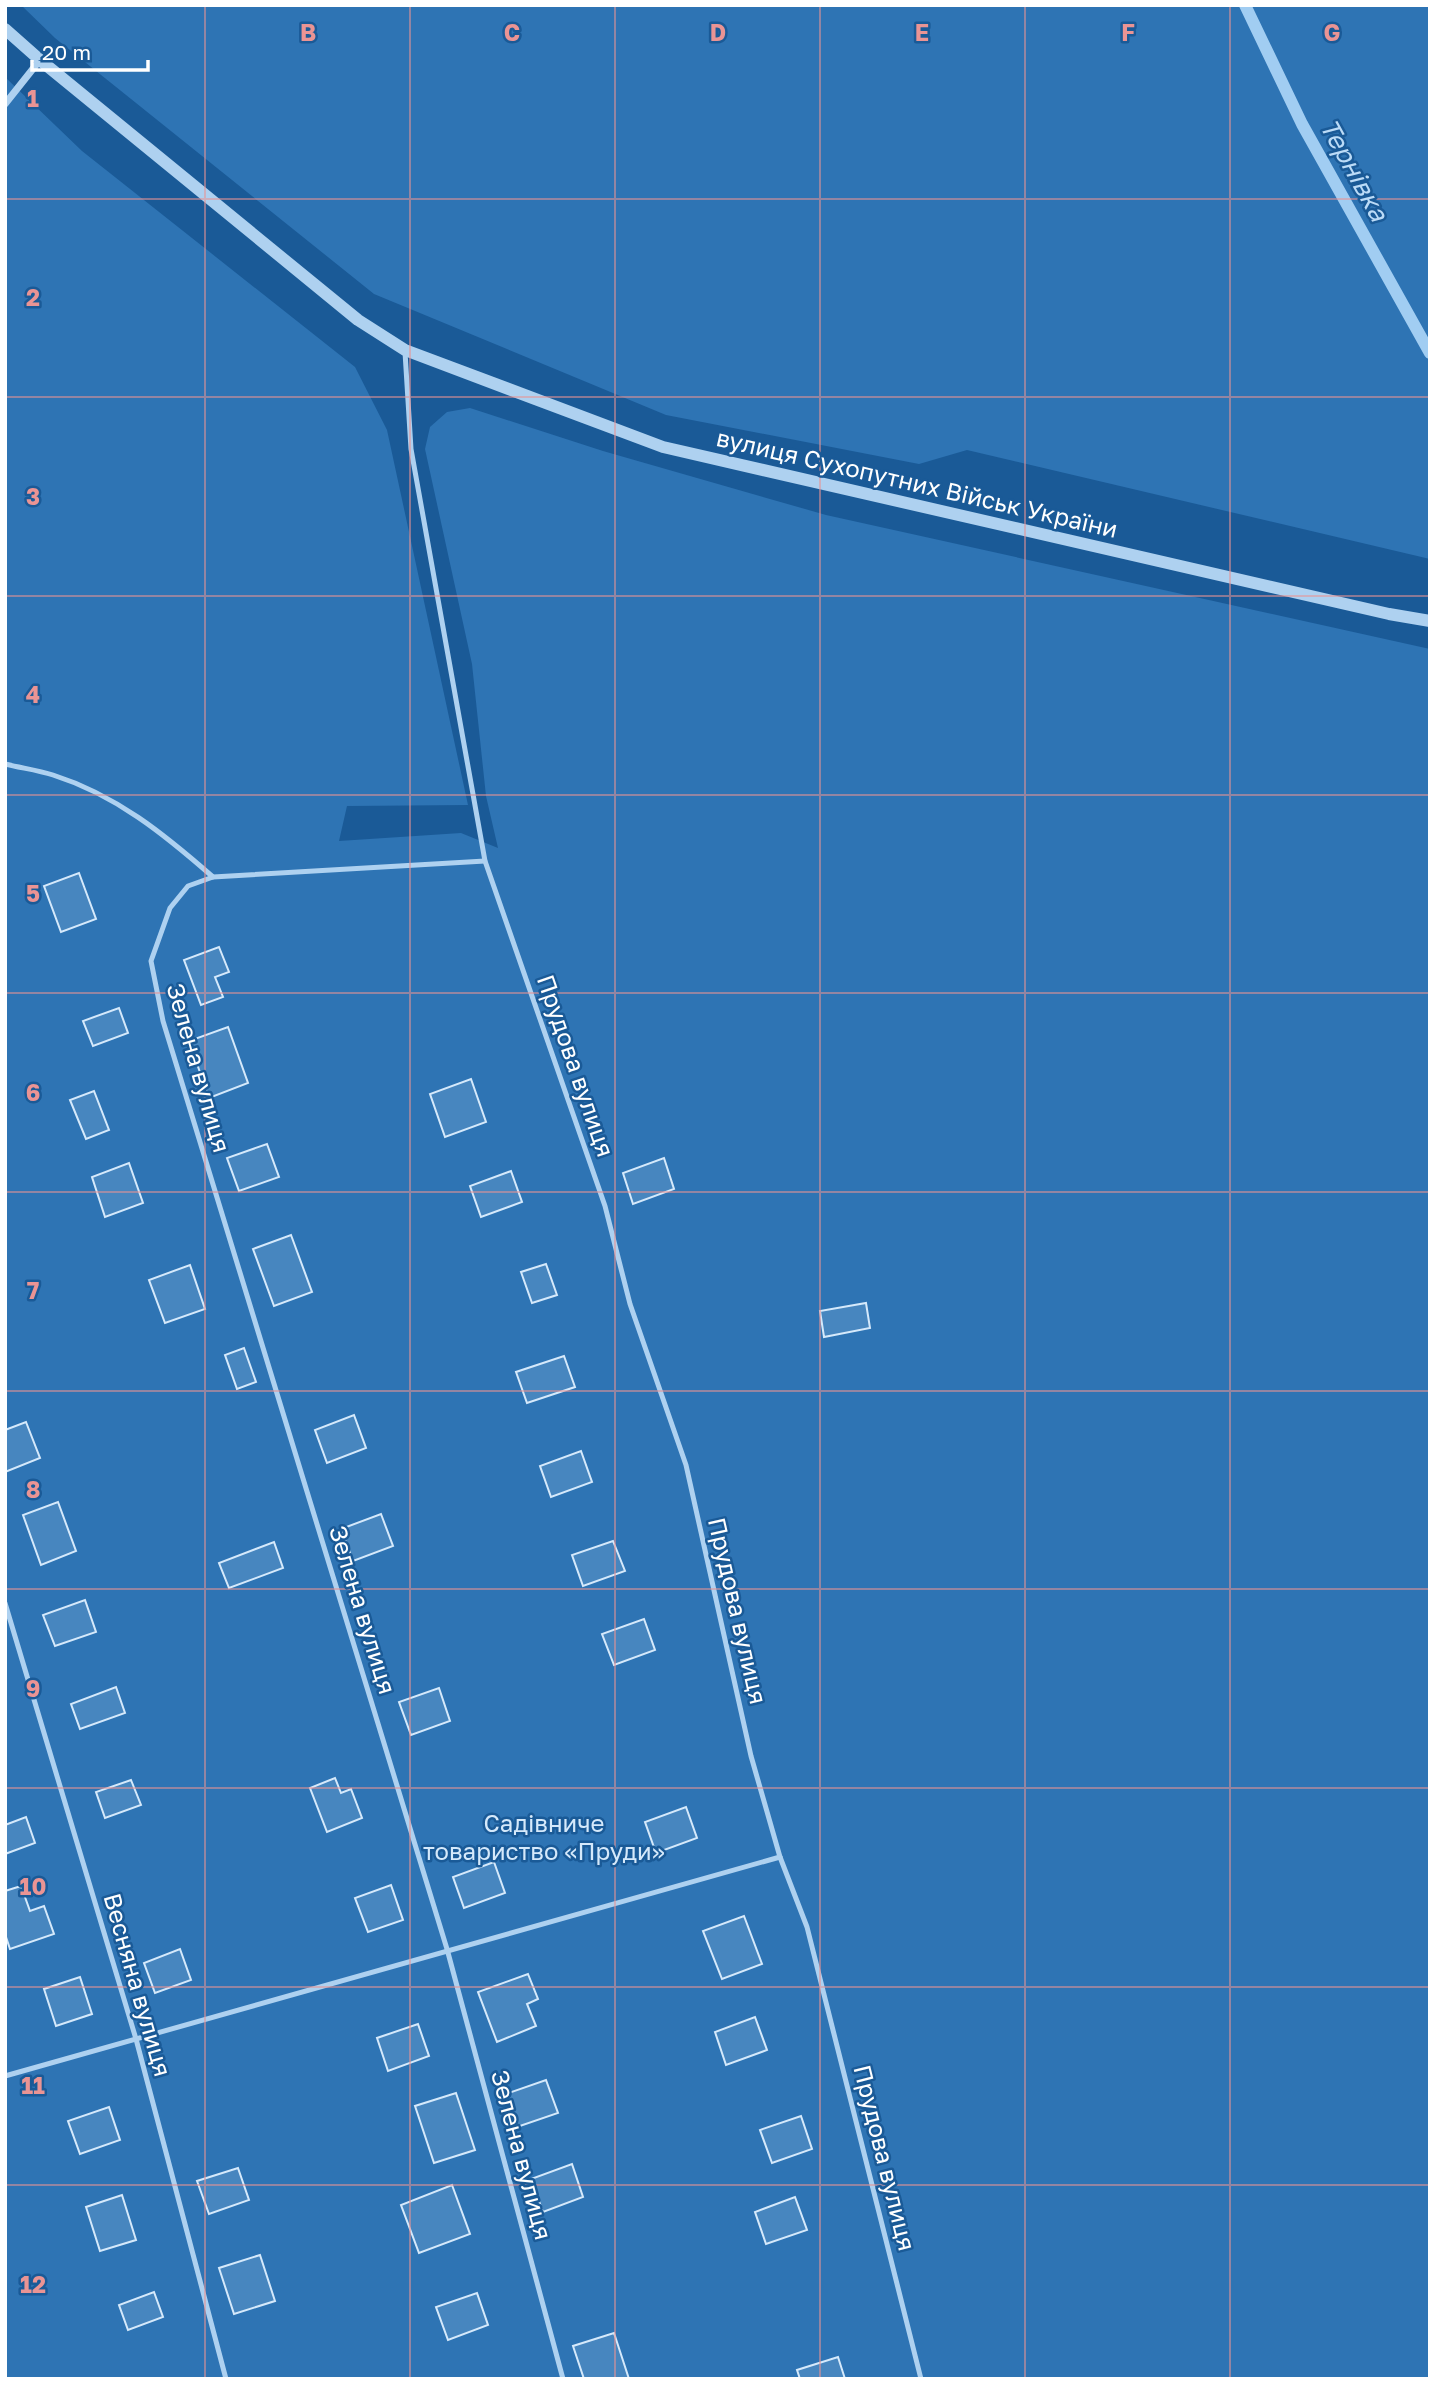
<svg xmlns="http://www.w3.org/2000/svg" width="1435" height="2384" font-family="'Golos Text',sans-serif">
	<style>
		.green { fill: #2e74b4 }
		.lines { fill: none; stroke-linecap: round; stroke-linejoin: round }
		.stream { stroke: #a1cdf2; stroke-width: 12 }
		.building { fill: #4786bf; stroke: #d5e9fb; stroke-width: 2 }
		.service { stroke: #aed1f0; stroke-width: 5 }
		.minor { stroke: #aed1f0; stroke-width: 7 }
		.tertiary { stroke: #aed1f0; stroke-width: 12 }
		.grid { fill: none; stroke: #ea9494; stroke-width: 2; stroke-opacity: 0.55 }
		.labels { text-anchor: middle; stroke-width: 5; stroke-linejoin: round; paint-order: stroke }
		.street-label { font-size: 24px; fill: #fff; stroke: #1a5a97 }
		.park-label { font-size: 24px; fill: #d5e9fb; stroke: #1a5a97 }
		.water-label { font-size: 26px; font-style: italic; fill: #bbdbf7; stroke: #1a5a97 }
		.grid-label { font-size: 23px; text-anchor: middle; font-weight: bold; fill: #ea9494; stroke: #1a5a97; stroke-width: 5; stroke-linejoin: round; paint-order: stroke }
	</style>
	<rect width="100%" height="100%" fill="#1a5a97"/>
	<g class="green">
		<polygon points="21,5 1430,5 1430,559 967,450 919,464 666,415 374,294 55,38"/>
		<polygon points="5,77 82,151 355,367 387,430 468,805 347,806 339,841 461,833 498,848 486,796 472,664 425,449 430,427 447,412 470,408 603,451 826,515 1430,649 1430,2379 5,2379"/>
	</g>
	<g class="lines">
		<polyline class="stream" points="1245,5 1302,124 1430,353"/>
	</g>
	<g class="building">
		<polygon points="79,873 96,919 61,932 44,886"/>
		<polygon points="219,947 229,972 215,977 223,997 201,1005 184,960"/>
		<polygon points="119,1008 128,1033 93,1046 83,1021"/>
		<polygon points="228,1027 248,1083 209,1098 189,1041"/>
		<polygon points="471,1079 486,1122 445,1137 430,1094"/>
		<polygon points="94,1091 109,1130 86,1139 70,1100"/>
		<polygon points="267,1144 279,1177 239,1191 227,1158"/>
		<polygon points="664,1158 674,1189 633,1204 623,1173"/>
		<polygon points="129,1163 143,1203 105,1217 92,1177"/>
		<polygon points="511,1171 522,1202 481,1217 470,1186"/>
		<polygon points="291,1235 312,1292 274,1306 253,1249"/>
		<polygon points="546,1264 557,1295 532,1303 521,1272"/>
		<polygon points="190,1265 205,1309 165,1323 149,1280"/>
		<polygon points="866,1303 870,1328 824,1337 820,1311"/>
		<polygon points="244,1348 256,1382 237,1389 225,1355"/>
		<polygon points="564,1356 575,1387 527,1403 516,1372"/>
		<polygon points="354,1415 366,1448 327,1463 315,1430"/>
		<polygon points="26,1422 40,1458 5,1472 5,1430"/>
		<polygon points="581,1451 592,1482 551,1497 540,1466"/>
		<polygon points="58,1502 76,1551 41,1565 23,1515"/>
		<polygon points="381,1514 393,1546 353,1561 341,1529"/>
		<polygon points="613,1541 625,1571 583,1586 572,1555"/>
		<polygon points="274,1542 283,1568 229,1588 219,1563"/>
		<polygon points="85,1600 96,1632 55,1646 43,1615"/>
		<polygon points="644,1619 655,1650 614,1665 602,1634"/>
		<polygon points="116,1687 125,1713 80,1729 71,1704"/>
		<polygon points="439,1688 450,1721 411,1735 399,1702"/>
		<polygon points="335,1778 341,1793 351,1789 362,1818 327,1832 310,1788"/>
		<polygon points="131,1780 141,1805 105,1818 96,1792"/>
		<polygon points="686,1807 697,1838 656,1853 645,1822"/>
		<polygon points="26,1817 35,1843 5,1854 5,1825"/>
		<polygon points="494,1862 505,1893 464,1908 453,1877"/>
		<polygon points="391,1885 403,1920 368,1932 355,1898"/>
		<polygon points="21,1886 30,1911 44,1906 54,1934 10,1949 5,1934 5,1891"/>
		<polygon points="744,1916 762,1964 722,1979 703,1931"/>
		<polygon points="180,1949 191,1980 155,1993 144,1963"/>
		<polygon points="528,1974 538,1999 527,2004 536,2026 497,2042 478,1992"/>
		<polygon points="80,1977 92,2014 56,2026 44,1989"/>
		<polygon points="755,2017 767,2050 726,2065 715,2032"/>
		<polygon points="418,2024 429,2056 388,2071 377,2038"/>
		<polygon points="546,2080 558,2113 517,2127 506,2094"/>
		<polygon points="456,2093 475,2150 434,2163 415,2106"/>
		<polygon points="109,2107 120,2140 80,2154 68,2121"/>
		<polygon points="801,2116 812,2149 772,2163 760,2130"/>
		<polygon points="572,2164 583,2197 543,2212 531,2179"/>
		<polygon points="238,2168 249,2200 209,2214 197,2181"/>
		<polygon points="452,2185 470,2234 419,2253 401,2205"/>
		<polygon points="122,2195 136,2240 100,2251 86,2207"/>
		<polygon points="795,2197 807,2230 766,2244 755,2212"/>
		<polygon points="260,2255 275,2301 234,2314 219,2268"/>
		<polygon points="154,2292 163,2317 128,2330 119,2305"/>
		<polygon points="477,2293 488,2325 448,2340 436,2307"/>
		<polygon points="614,2333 629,2379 584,2379 573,2346"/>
		<polygon points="838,2357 845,2379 800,2379 797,2370"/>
	</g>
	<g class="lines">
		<g class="service">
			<polyline points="405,352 411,449 485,861 605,1206 630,1304 686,1465 751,1756 780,1857 807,1927 921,2379"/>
			<path d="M5 764C21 768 38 770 53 775 116 795 164 834 213 877L485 861"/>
			<polyline points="213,877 188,886 170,908 151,961 163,1021 447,1949 563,2379"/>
			<polyline points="5,1603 136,2039 226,2379"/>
			<polyline points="5,2076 780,1857"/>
		</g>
		<polyline class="minor" points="5,104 40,60"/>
		<polyline class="tertiary" points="5,29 40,60 358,320 405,350 663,447 1389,614 1430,621"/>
	</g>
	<path class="grid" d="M205 5V2379M410 5V2379M615 5V2379M820 5V2379M1025 5V2379M1230 5V2379M5 199H1430M5 397H1430M5 596H1430M5 795H1430M5 993H1430M5 1192H1430M5 1391H1430M5 1589H1430M5 1788H1430M5 1987H1430M5 2185H1430"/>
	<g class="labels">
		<g class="street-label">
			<text transform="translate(917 484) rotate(13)" y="8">вулиця Сухопутних Військ України</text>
			<text transform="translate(575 1066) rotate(71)" y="8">Прудова вулиця</text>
			<text transform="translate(198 1068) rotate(74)" y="8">Зелена вулиця</text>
			<text transform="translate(362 1610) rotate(73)" y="8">Зелена вулиця</text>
			<text transform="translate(737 1611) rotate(77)" y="8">Прудова вулиця</text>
			<text transform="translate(137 1985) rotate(74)" y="8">Весняна вулиця</text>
			<text transform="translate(521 2155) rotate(75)" y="8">Зелена вулиця</text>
			<text transform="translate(884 2158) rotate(76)" y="8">Прудова вулиця</text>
		</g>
		<g class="park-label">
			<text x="544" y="1832">Садівниче<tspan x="544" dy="28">товариство «Пруди»</tspan></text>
		</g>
		<g class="water-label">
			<text transform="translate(1354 170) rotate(61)" y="9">Тернівка</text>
		</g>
	</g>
	<g class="grid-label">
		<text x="308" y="41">B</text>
		<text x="512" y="41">C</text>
		<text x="718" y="41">D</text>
		<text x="922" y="41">E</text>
		<text x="1128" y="41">F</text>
		<text x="1332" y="41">G</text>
		<text x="33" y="107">1</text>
		<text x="33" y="306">2</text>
		<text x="33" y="505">3</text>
		<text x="33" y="703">4</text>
		<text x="33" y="902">5</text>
		<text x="33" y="1101">6</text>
		<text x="33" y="1299">7</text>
		<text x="33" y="1498">8</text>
		<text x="33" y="1697">9</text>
		<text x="33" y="1895">10</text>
		<text x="33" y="2094">11</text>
		<text x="33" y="2293">12</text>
	</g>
	<rect width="1435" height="2384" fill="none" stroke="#ffffff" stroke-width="14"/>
	<path d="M32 60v10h116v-10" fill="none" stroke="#ffffff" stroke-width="3.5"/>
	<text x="42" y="60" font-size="21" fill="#ffffff" stroke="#1a5a97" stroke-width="5" paint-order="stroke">20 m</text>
</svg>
